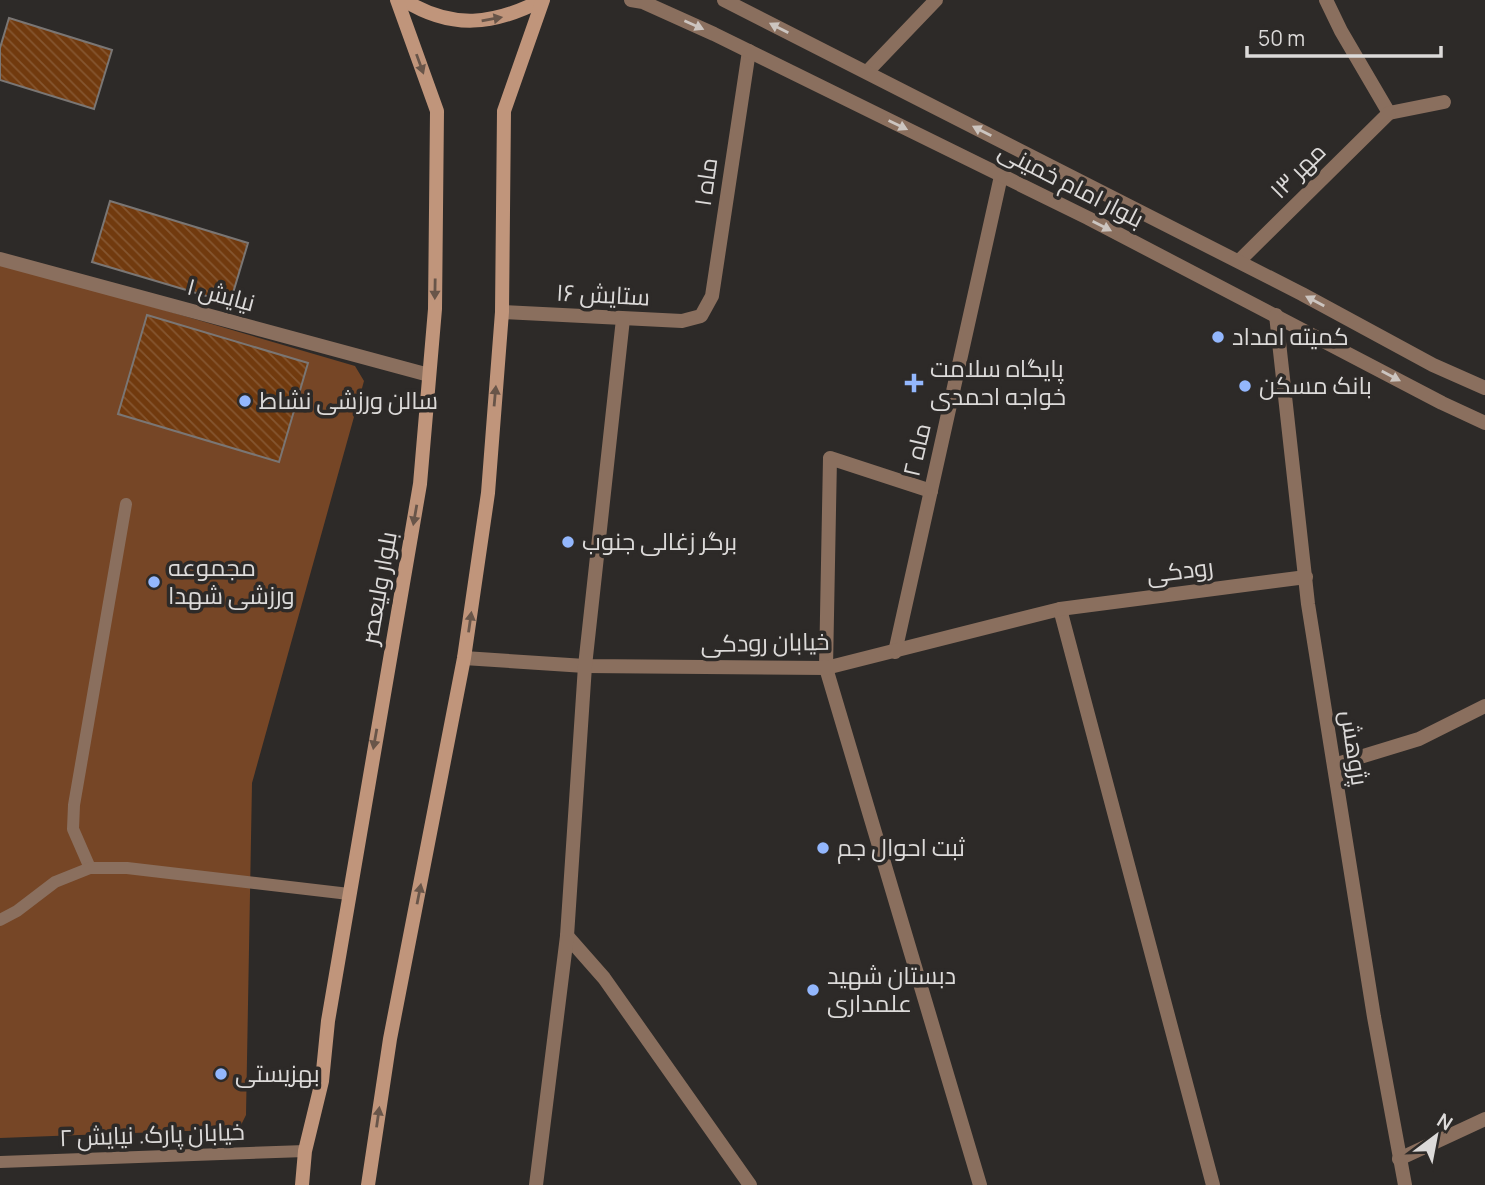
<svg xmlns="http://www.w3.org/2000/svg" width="1485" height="1185" font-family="Manrope,Cairo,sans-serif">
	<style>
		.grass { fill: #764626 }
		.building { fill: url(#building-back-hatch); stroke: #7a7674; stroke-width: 2 }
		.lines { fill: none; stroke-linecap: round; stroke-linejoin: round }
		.service { stroke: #8a6f5e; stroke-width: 12 }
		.minor { stroke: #8a6f5e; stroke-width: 14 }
		.tertiary { stroke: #8a6f5e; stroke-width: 14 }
		.secondary { stroke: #c0957b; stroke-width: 14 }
		.oneway { fill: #685549 }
		.oneway2 { fill: #ccc5c0 }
		.poi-dot { fill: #93b7fd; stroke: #2d2a28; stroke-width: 2.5 }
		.labels { text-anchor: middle; stroke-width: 7; stroke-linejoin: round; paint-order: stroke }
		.street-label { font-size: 24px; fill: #dcdad9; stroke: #2d2a28 }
		.poi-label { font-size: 24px; fill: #dcdad9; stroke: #2d2a28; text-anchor: start }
	</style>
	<defs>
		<pattern id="building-back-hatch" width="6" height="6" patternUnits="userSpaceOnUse" patternTransform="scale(1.75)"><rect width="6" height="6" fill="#713a0e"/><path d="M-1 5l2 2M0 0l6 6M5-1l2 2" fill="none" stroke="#855630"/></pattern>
	</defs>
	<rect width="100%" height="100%" fill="#2d2a28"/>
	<polygon class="grass" points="0,262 355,366 364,381 252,783 246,1115 239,1129 0,1138"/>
	<g class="building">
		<polygon points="9,18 112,50 94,109 0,80 0,48"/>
		<polygon points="110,201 248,243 230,303 92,262"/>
		<polygon points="147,315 308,363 279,462 118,414"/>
	</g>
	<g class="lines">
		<g class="service">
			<polyline points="90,868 73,829 74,805 126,504"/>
			<polyline points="0,920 17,911 55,882 90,868 127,868 349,894"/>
			<polyline points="0,1162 305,1151"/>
		</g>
		<g class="minor">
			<polyline points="1326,0 1341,31 1389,113"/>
			<polyline points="867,72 936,0"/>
			<polyline points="1389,113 1444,102"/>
			<polyline points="0,259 429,375"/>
			<polyline points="1239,261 1389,113"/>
			<polyline points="502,312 682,321 701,316 712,296 749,51"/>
			<polyline points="931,491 830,458 826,668 980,1185"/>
			<polyline points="1060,609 1213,1185"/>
			<polyline points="895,652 1001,176"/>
			<polyline points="464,658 585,666 826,668 1060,609 1306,577"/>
			<polyline points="1334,765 1419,739 1485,706"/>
			<polyline points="567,936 604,978 750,1185"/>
			<polyline points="1399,1159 1485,1119"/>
			<polyline points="536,1185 567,936 585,666 623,319"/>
		</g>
		<g class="tertiary">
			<polyline points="631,0 643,2 714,34 1088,218 1442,403 1485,423"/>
			<polyline points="724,0 1302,294 1433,365 1485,388"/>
			<polyline points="1276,315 1308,604 1374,1017 1405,1185"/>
		</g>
		<g class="secondary">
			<path d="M404 0C452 30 494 25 542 0"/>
			<polyline points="302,1185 305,1151 322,1081 328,1021 420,484 435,309 437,111 397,0"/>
			<polyline points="368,1185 390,1039 464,658 488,493 502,312 504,111 543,0"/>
		</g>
	</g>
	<defs><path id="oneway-solid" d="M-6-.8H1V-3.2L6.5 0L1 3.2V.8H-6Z" transform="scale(1.75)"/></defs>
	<g class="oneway">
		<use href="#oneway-solid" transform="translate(492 19) rotate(-10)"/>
		<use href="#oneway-solid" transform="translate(420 64) rotate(70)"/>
		<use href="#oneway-solid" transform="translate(435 289) rotate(91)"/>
		<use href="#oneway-solid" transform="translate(495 396) rotate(-85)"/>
		<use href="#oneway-solid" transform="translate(415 515) rotate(100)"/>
		<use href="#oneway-solid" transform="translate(470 622) rotate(-82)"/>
		<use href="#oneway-solid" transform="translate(375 739) rotate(100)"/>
		<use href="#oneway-solid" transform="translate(419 894) rotate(-79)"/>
		<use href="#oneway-solid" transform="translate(378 1117) rotate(-82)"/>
	</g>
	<g class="oneway2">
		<use href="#oneway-solid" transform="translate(694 25) rotate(24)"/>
		<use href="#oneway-solid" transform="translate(779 28) rotate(-153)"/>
		<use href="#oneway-solid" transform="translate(898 125) rotate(26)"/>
		<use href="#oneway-solid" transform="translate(982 131) rotate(-153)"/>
		<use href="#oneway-solid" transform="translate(1102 226) rotate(27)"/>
		<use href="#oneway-solid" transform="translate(1315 301) rotate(-152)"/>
		<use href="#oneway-solid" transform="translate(1391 376) rotate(28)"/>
	</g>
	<g class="poi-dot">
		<circle cx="1218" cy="337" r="7"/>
		<path d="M910.5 372.5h7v7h7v7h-7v7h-7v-7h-7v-7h7z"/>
		<circle cx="1245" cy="386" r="7"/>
		<circle cx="245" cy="401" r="7"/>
		<circle cx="568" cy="542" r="7"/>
		<circle cx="154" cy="582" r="7"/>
		<circle cx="823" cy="848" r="7"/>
		<circle cx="813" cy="990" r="7"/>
		<circle cx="221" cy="1074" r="7"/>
	</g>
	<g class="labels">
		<g class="street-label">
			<text transform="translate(1298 171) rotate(-45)" y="8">مهر ۱۳</text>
			<text transform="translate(706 182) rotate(-82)" y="8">ماه ۱</text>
			<text transform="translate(1071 185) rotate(27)" y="8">بلوار امام خمینی</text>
			<text transform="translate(221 295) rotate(15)" y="8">نیایش ۱</text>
			<text transform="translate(603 295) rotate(3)" y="8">ستایش ۱۶</text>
			<text transform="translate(917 450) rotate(-77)" y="8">ماه ۲</text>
			<text transform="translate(1180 571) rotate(-7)" y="8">رودکی</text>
			<text transform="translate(379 588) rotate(-80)" y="8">بلوار ولیعصر</text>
			<text transform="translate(765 643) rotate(-1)" y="8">خیابان رودکی</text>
			<text transform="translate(1354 748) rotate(81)" y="8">پژوهش</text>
			<text transform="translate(152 1135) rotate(-2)" y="8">خیابان پارک. نیایش ۲</text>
		</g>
		<g class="poi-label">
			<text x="1232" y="345">کمیته امداد</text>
			<text x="930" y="377">پایگاه سلامت<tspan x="930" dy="28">خواجه احمدی</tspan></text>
			<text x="1259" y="394">بانک مسکن</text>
			<text x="259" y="409">سالن ورزشی نشاط</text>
			<text x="582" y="550">برگر زغالی جنوب</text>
			<text x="168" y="576">مجموعه<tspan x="168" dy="28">ورزشی شهدا</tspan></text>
			<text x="837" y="856">ثبت احوال جم</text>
			<text x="827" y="984">دبستان شهید<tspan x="827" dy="28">علمداری</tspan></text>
			<text x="235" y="1082">بهزیستی</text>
		</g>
	</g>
	<g transform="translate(1436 1136) rotate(32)" stroke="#2d2a28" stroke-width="5" paint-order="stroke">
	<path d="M0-5L12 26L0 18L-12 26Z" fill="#dcdad9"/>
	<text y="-10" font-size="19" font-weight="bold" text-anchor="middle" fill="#dcdad9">N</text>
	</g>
	<path d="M1247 46v10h194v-10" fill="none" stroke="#dcdad9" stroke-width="3.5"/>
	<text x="1258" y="46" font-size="21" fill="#dcdad9" stroke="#2d2a28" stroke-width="5" paint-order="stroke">50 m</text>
</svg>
